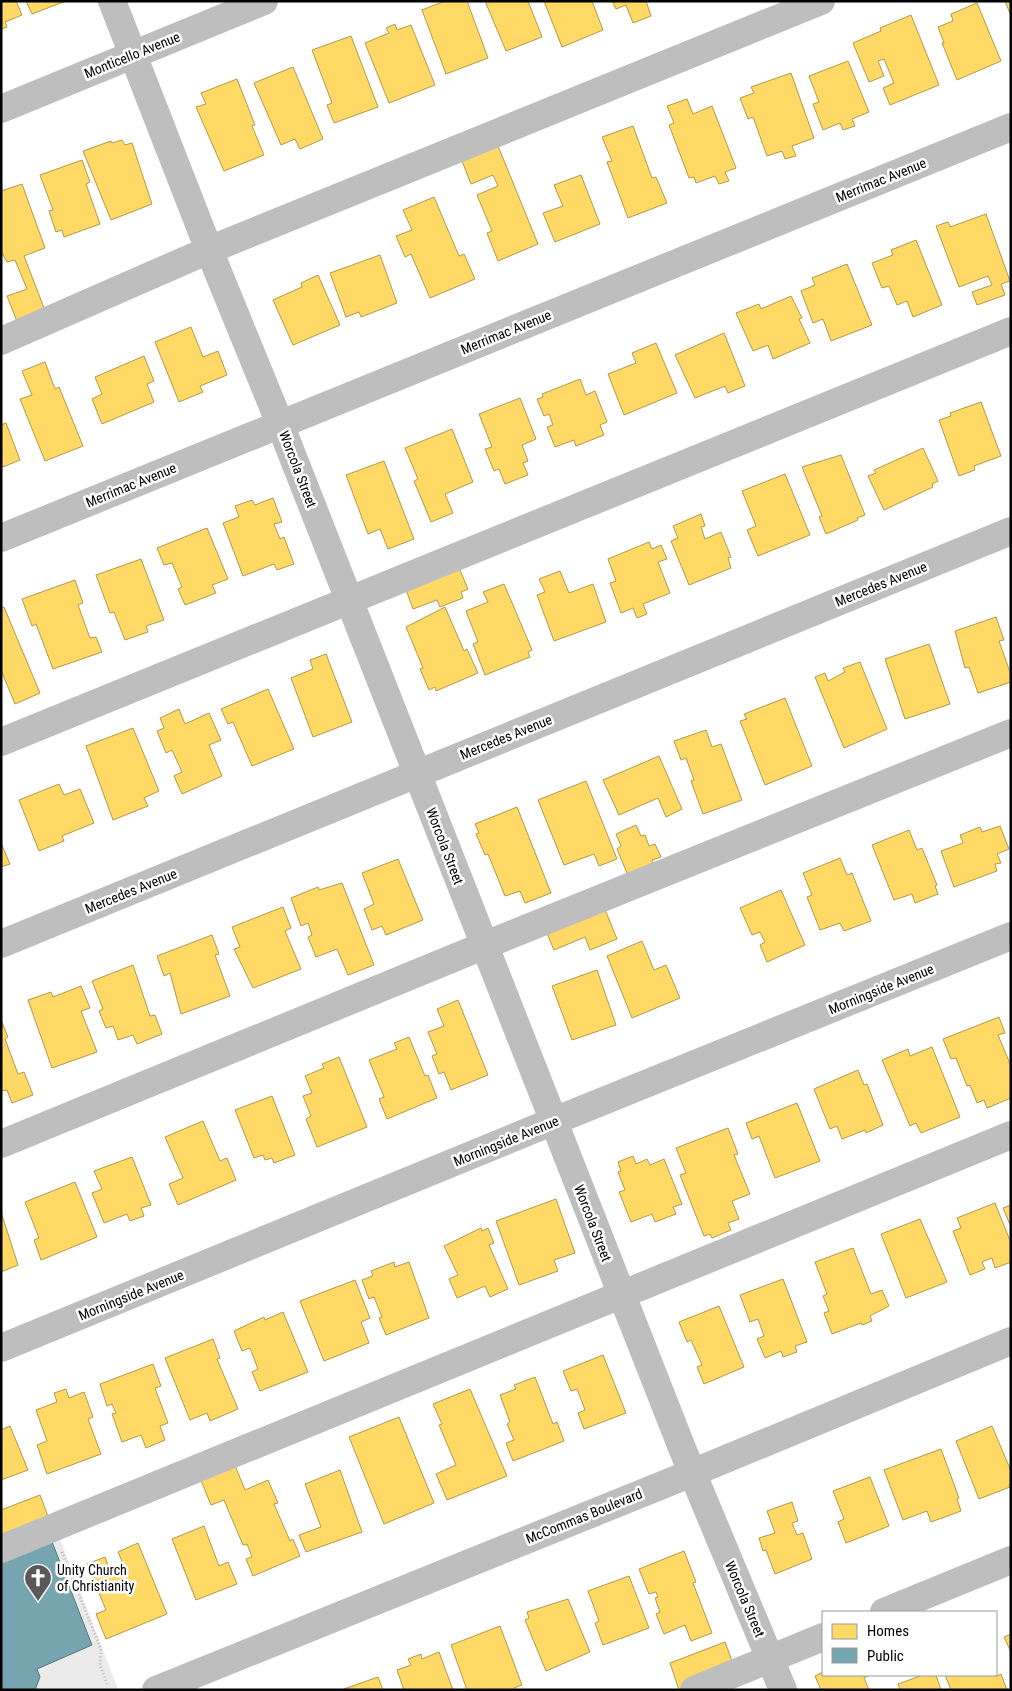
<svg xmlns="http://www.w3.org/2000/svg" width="1012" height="1691" font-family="'Roboto Condensed',sans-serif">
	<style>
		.green { fill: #ebebeb }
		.homes { fill: #ffd966; stroke: #b29847 }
		.public { fill: #76a5af; stroke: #53747a }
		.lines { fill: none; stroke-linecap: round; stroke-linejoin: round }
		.path { stroke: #b9b9b9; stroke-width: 3; stroke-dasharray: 1 2.5; stroke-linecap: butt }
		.minor { stroke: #bebebe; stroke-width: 28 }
		.labels { text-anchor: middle; stroke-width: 5; stroke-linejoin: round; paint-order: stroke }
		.street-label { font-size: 14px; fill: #000; stroke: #fff }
		.poi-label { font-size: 14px; fill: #000; stroke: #fff; text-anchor: start }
	</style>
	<rect width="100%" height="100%" fill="#fff"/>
	<polygon class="green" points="58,1534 118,1689 116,1690 35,1690 37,1669 93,1645 51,1537"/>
	<g class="homes">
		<polygon points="1,1 16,1 22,15 5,22 7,27 1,29"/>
		<polygon points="26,1 66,1 32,14"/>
		<polygon points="445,1 467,1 488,58 446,74 422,10"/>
		<polygon points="485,1 528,1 542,37 506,51"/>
		<polygon points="544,1 592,1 603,30 562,47"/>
		<polygon points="612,1 646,1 651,16 633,23 626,5 616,9"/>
		<polygon points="1005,1 1011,1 1011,16"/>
		<polygon points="977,3 1001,61 957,80 942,43 944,43 938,27 953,21 951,14"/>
		<polygon points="911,15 939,85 890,105 883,88 894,83 884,59 878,61 884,76 869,82 853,43 881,31 880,28"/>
		<polygon points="395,24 397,30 411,25 435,85 389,103 365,43 389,33 386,28"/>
		<polygon points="351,36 378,107 334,123 327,105 332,103 312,50"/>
		<polygon points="848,61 869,112 852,119 855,126 843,130 840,123 823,130 813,104 819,102 809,76"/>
		<polygon points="293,67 323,139 300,149 295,139 281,145 254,83"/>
		<polygon points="791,73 814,138 792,146 796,156 785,159 782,151 767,156 753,117 748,119 740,98 754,93 751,87"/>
		<polygon points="237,79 255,125 252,126 264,155 224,171 196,107 206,104 201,93"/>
		<polygon points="687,99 693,114 712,106 736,168 725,172 729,181 719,184 715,176 696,183 694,177 689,178 669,125 674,123 667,106"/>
		<polygon points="633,126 652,178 656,177 667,203 628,218 607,162 612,161 602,137"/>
		<polygon points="122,140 125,145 132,143 152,204 111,220 83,151 111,141 112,143"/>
		<polygon points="498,146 538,244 498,261 487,233 492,231 477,195 498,186 493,175 471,184 462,161"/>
		<polygon points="82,160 90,182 86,184 100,224 64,237 62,230 56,232 49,211 53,210 40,175"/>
		<polygon points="581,175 600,224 555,242 543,213 563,206 554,185"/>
		<polygon points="22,184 45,248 24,256 46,313 18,324 7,296 27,289 15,260 7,262 1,251 1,191"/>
		<polygon points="434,197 459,256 464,254 475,279 430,298 411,254 405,257 396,236 412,230 403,210"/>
		<polygon points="986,214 1010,281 1001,284 1005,295 977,305 972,292 992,285 988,276 959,287 936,226 948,222 950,227"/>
		<polygon points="916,240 942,305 913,317 907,301 897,305 889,286 882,288 872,263 893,255 891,250"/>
		<polygon points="380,255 397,303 361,317 359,312 346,317 330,273"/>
		<polygon points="847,264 872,325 831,341 823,319 813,323 801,291 815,285 812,278"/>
		<polygon points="318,275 340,325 293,345 273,300 302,287 301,283"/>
		<polygon points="791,296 802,318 799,319 810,343 773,359 768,345 753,351 736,313 759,304 761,309"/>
		<polygon points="191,327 203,357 218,351 227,375 200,386 203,392 179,402 155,342"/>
		<polygon points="724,333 745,386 728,393 725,386 695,398 675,355"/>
		<polygon points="656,343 677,393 624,415 608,374 636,363 632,353"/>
		<polygon points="144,356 154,381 147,384 154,402 102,424 92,399 102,394 95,377"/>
		<polygon points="45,362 55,389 59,387 83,446 45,461 20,399 32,395 22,371"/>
		<polygon points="580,379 586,395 595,391 607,422 600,425 604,435 576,446 574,440 555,447 547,427 553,425 549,414 544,416 537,399 543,397 542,394"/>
		<polygon points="520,398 536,439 522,445 528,461 523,463 528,475 505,484 499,469 494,471 485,449 492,447 479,414"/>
		<polygon points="981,402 1001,456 974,466 975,470 959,476 939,420 951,416 950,413"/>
		<polygon points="6,423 20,460 3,467 1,463 1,425"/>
		<polygon points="452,429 473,482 445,494 453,513 431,522 414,481 418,479 405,448"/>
		<polygon points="923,448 938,481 932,484 933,487 884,510 868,476 876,473 874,470"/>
		<polygon points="841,455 865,515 857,518 858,520 826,534 819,517 822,516 802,467"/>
		<polygon points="384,461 414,539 388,549 380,529 368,534 346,475"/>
		<polygon points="785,474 810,535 758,556 747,530 756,526 742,491"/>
		<polygon points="273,498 282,522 274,524 280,539 284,537 294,564 277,570 274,564 243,576 223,523 239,517 235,506 252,500 255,505"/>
		<polygon points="701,514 705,526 701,527 705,539 721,532 731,557 728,558 731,568 689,585 671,541 678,538 673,526"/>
		<polygon points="207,528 228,579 212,585 216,593 185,605 178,589 182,587 172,563 164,565 157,548"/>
		<polygon points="649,542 652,549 661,545 667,559 658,562 670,593 643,604 647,614 637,618 633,608 621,613 610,583 616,581 608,559"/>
		<polygon points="141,559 164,620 146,626 148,632 125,640 114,612 110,613 96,575"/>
		<polygon points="460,570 468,589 461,592 463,598 440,607 437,600 413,609 405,587"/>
		<polygon points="560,571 569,593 593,584 606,622 554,641 537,595 545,592 539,579"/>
		<polygon points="75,580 83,603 78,605 90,638 96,637 102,652 53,669 36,624 32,626 22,599"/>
		<polygon points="504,584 532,650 528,652 530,657 485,675 473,644 478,642 466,611 488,602 483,592"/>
		<polygon points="4,607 40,693 15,704 1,670 1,608"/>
		<polygon points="445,607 464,651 467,649 478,673 436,691 435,687 429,690 420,669 423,668 406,627"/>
		<polygon points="996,617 1004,640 999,641 1011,675 1011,682 978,693 969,667 965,668 955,631"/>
		<polygon points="929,644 950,704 905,719 885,659"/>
		<polygon points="326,654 352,722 313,737 291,678 313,669 310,660"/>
		<polygon points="860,662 887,729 844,748 815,677 825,673 828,681 845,672 843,668"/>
		<polygon points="268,689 294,749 252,766 233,722 228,724 221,709"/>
		<polygon points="785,698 812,766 765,785 740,721 747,719 744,714"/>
		<polygon points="179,709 185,724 209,713 221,740 209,745 222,776 182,794 174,776 182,772 172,750 166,753 157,731 164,728 160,718"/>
		<polygon points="133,728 159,791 144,798 148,806 113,820 86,746"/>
		<polygon points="706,730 712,747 721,744 742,800 703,814 691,781 694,780 686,758 681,760 674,741"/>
		<polygon points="659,756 682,809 666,817 658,798 619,815 603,780"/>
		<polygon points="586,781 617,859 599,866 594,854 564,865 538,800"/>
		<polygon points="59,784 64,795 80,789 94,823 62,836 64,841 39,851 19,800"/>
		<polygon points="517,807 551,893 525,903 520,891 505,896 488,854 485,855 476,834 479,833 475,824"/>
		<polygon points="636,825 641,836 645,835 649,846 655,844 661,857 652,860 655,867 629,878 617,849 621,846 616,834"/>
		<polygon points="1000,826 1009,849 997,854 1001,863 995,864 997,871 954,887 941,851 963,843 960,835 980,827 982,832"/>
		<polygon points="909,830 917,850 922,848 937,885 935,886 938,894 915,903 912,894 894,900 872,845"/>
		<polygon points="1,843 10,864 1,867"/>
		<polygon points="840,858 847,875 852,873 871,921 844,931 840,923 820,930 807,897 812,895 803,873"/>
		<polygon points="398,859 423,920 386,935 382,926 372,930 364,909 374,904 362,873"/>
		<polygon points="342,883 374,965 348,975 337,949 316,957 308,937 312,935 308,923 301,926 291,898 318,887 319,890"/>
		<polygon points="781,890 805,945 767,962 760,945 765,942 760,932 752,935 740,908"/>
		<polygon points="283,907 291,928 285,931 301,969 253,988 234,949 240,947 232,927"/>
		<polygon points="604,907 617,939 590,950 585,937 554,950 546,931"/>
		<polygon points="212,935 219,954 215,955 230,996 181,1014 170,973 164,976 157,956"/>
		<polygon points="642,941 654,970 666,965 680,998 632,1018 607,956"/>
		<polygon points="133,965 150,1016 155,1015 162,1034 137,1044 133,1035 118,1040 113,1026 106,1028 99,1011 103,1009 92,981"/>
		<polygon points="597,970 616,1025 572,1040 552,986"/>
		<polygon points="81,986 90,1008 81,1011 97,1052 52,1068 28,1000 51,992 53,997"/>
		<polygon points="458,1000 488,1075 451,1090 444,1072 439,1074 432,1056 437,1054 428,1032 444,1026 437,1009"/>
		<polygon points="999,1017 1005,1033 998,1035 1011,1066 1011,1098 987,1108 984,1100 977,1103 970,1085 967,1086 956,1058 951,1059 943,1039"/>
		<polygon points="1,1020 8,1037 5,1039 18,1074 24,1072 33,1095 12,1103 7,1090 1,1091"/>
		<polygon points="409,1037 425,1076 428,1075 437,1098 387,1119 379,1099 384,1097 369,1060 397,1049 394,1043"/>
		<polygon points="932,1047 960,1117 921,1133 916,1123 910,1126 882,1060 908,1049 910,1056"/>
		<polygon points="339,1057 367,1127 317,1147 306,1119 311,1116 303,1096 312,1093 305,1076 324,1068 322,1064"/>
		<polygon points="858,1070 864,1085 867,1084 883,1125 866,1133 865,1130 842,1139 837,1126 830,1129 814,1089"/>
		<polygon points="272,1096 295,1155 274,1163 272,1158 265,1160 263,1155 254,1158 235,1110"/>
		<polygon points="797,1103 820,1161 775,1178 759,1136 752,1139 746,1123"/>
		<polygon points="203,1121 220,1161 227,1158 236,1180 178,1205 169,1184 183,1178 165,1137"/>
		<polygon points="728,1128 738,1154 734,1155 750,1194 732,1201 739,1219 728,1223 731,1230 712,1238 710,1234 704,1236 680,1175 686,1173 676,1148"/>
		<polygon points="633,1156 636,1164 647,1159 650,1165 664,1159 682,1204 673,1207 676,1214 655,1222 652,1214 631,1222 619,1192 625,1190 618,1172 621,1171 618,1162"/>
		<polygon points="132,1157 151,1205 141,1208 144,1216 130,1221 127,1214 104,1223 92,1193 102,1189 94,1171"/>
		<polygon points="75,1182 97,1237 41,1260 34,1240 39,1238 25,1202"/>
		<polygon points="556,1199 575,1253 554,1260 558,1271 519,1285 496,1221"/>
		<polygon points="995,1203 1011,1243 1011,1262 995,1268 992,1258 982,1262 985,1269 970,1275 953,1231 961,1228 957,1218"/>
		<polygon points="1011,1205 1011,1227 1003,1208"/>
		<polygon points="1,1212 18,1265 1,1272"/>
		<polygon points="920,1219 947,1282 906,1298 881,1234"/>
		<polygon points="481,1228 482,1231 488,1228 494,1243 489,1245 508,1289 490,1297 485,1286 457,1298 449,1279 458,1275 444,1246"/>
		<polygon points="853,1248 871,1294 882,1290 889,1306 870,1316 872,1321 862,1325 861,1323 832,1334 824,1313 829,1311 823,1296 827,1294 815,1262"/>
		<polygon points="394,1262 395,1267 409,1262 429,1318 386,1335 379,1318 382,1317 374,1297 369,1299 362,1280 373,1276 371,1271"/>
		<polygon points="783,1279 807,1342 795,1346 797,1352 783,1357 781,1351 765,1358 757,1339 764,1336 758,1319 750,1322 740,1295"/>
		<polygon points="355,1280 370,1318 361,1322 369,1343 324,1361 300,1301"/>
		<polygon points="719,1306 744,1367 704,1384 697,1367 702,1365 691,1340 687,1342 679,1322"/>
		<polygon points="283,1312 308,1372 260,1391 252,1372 258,1369 250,1348 242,1351 234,1331 264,1317 265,1320"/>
		<polygon points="213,1339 220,1358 217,1359 238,1409 210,1421 207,1413 190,1420 165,1358"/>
		<polygon points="603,1355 626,1413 584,1429 578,1413 585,1410 577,1389 571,1391 563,1371"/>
		<polygon points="153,1364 161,1386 155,1388 168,1423 160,1426 165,1440 146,1448 141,1435 122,1442 112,1414 116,1413 112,1404 107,1406 100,1384"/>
		<polygon points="535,1377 553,1424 557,1422 564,1441 513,1461 506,1443 514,1440 507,1424 510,1422 500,1395 516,1389 514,1385"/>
		<polygon points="66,1389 69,1398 84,1392 93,1417 88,1419 101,1454 47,1474 37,1445 47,1441 36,1410 57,1402 54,1393"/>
		<polygon points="470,1389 507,1476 447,1500 436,1474 456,1465 439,1425 442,1424 433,1404"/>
		<polygon points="399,1417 434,1503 384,1524 349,1437"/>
		<polygon points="10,1426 28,1470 1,1480 1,1430"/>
		<polygon points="992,1426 1011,1471 1011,1484 1009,1484 1010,1487 979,1499 956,1441"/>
		<polygon points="941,1449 959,1498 957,1499 961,1511 931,1522 927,1511 903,1520 884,1470"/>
		<polygon points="234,1463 245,1490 268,1480 278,1503 274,1504 290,1541 293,1539 300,1556 253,1576 246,1559 252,1557 247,1544 243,1545 224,1500 211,1505 200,1478"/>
		<polygon points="340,1470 362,1532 306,1552 299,1535 321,1527 305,1484"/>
		<polygon points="870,1477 889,1526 846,1543 838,1522 844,1519 833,1491"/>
		<polygon points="40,1495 49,1519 1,1537 1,1510"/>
		<polygon points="792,1502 798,1521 792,1523 797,1535 803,1533 812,1559 775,1574 766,1550 763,1551 759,1538 775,1533 767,1511"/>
		<polygon points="204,1526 219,1566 228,1562 237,1584 196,1600 172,1539"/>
		<polygon points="138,1543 167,1614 106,1639 96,1614 106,1610 87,1564 105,1557 111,1574 125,1568 118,1552"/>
		<polygon points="684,1551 696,1582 693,1583 712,1633 691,1641 685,1625 664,1634 656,1614 660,1612 655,1598 658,1597 656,1592 649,1594 639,1569"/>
		<polygon points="629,1576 649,1628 603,1645 595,1623 599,1621 588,1591"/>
		<polygon points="568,1599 590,1652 546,1671 525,1620 529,1618 527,1612"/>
		<polygon points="500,1626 522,1685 514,1688 515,1690 467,1690 451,1645"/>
		<polygon points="1011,1634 1011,1652 1004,1637"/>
		<polygon points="725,1642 735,1669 679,1690 670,1663"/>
		<polygon points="439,1652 453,1690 404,1690 397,1670 411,1665 408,1659 421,1654 422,1659"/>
		<polygon points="823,1672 823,1675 868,1675 868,1676 864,1678 869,1690 821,1690 815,1676"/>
		<polygon points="996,1672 997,1676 1001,1674 1007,1690 951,1690 945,1675 996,1675"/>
		<polygon points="923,1675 936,1675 941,1690 900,1690 898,1684"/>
		<polygon points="378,1677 383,1690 341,1690"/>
	</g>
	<polygon class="public" points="51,1539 92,1645 37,1669 40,1677 35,1690 1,1690 1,1559"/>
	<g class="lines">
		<polyline class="path" points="62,1552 101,1649 100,1665 107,1684"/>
		<g class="minor">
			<polyline points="112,1 209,250 280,424 682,1448 783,1690"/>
			<polyline points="1,109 264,1"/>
			<polyline points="1,341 209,250 821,1"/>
			<polyline points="1,538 1011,127"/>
			<polyline points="1,742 1011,331"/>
			<polyline points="1,944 1011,531"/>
			<polyline points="1,1144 483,946 1011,733"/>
			<polyline points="1,1348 554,1121 1011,936"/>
			<polyline points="1,1549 1011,1135"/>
			<polyline points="884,1612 1011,1560"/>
			<polyline points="156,1690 692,1473 1011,1341"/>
			<polyline points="694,1690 823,1637"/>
		</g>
	</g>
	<defs>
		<symbol id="church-pin" viewBox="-11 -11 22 30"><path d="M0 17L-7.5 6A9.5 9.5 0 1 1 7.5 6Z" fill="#595959" stroke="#fff"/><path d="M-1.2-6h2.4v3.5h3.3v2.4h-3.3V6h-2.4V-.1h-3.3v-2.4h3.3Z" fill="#fff"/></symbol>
	</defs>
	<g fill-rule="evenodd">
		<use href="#church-pin" x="22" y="1562" width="32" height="43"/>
	</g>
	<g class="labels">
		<g class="street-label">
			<text transform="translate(132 55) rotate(-22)" y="5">Monticello Avenue</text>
			<text transform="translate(881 180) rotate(-22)" y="5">Merrimac Avenue</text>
			<text transform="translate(506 332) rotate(-22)" y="5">Merrimac Avenue</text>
			<text transform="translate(298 469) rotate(69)" y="5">Worcola Street</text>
			<text transform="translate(131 485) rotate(-22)" y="5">Merrimac Avenue</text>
			<text transform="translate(881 584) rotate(-22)" y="5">Mercedes Avenue</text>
			<text transform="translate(506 737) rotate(-22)" y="5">Mercedes Avenue</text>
			<text transform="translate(445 846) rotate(69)" y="5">Worcola Street</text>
			<text transform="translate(131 891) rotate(-22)" y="5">Mercedes Avenue</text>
			<text transform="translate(881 989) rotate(-22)" y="5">Morningside Avenue</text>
			<text transform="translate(506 1141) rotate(-22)" y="5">Morningside Avenue</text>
			<text transform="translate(593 1223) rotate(69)" y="5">Worcola Street</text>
			<text transform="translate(131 1295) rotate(-22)" y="5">Morningside Avenue</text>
			<text transform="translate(584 1516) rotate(-22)" y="5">McCommas Boulevard</text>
			<text transform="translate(745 1599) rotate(67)" y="5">Worcola Street</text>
		</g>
		<g class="poi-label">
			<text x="57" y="1575">Unity Church<tspan x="57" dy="16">of Christianity</tspan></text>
		</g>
	</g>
	<rect width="1012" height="1691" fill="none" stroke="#000000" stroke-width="5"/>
	<rect x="822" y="1611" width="175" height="65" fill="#ffffff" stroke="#999999"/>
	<rect x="832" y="1624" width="25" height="15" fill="#ffd966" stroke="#999999"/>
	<text x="867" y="1636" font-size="15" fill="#000000">Homes</text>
	<rect x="832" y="1648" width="25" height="15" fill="#76a5af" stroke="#999999"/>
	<text x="867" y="1661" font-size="15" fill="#000000">Public</text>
</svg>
